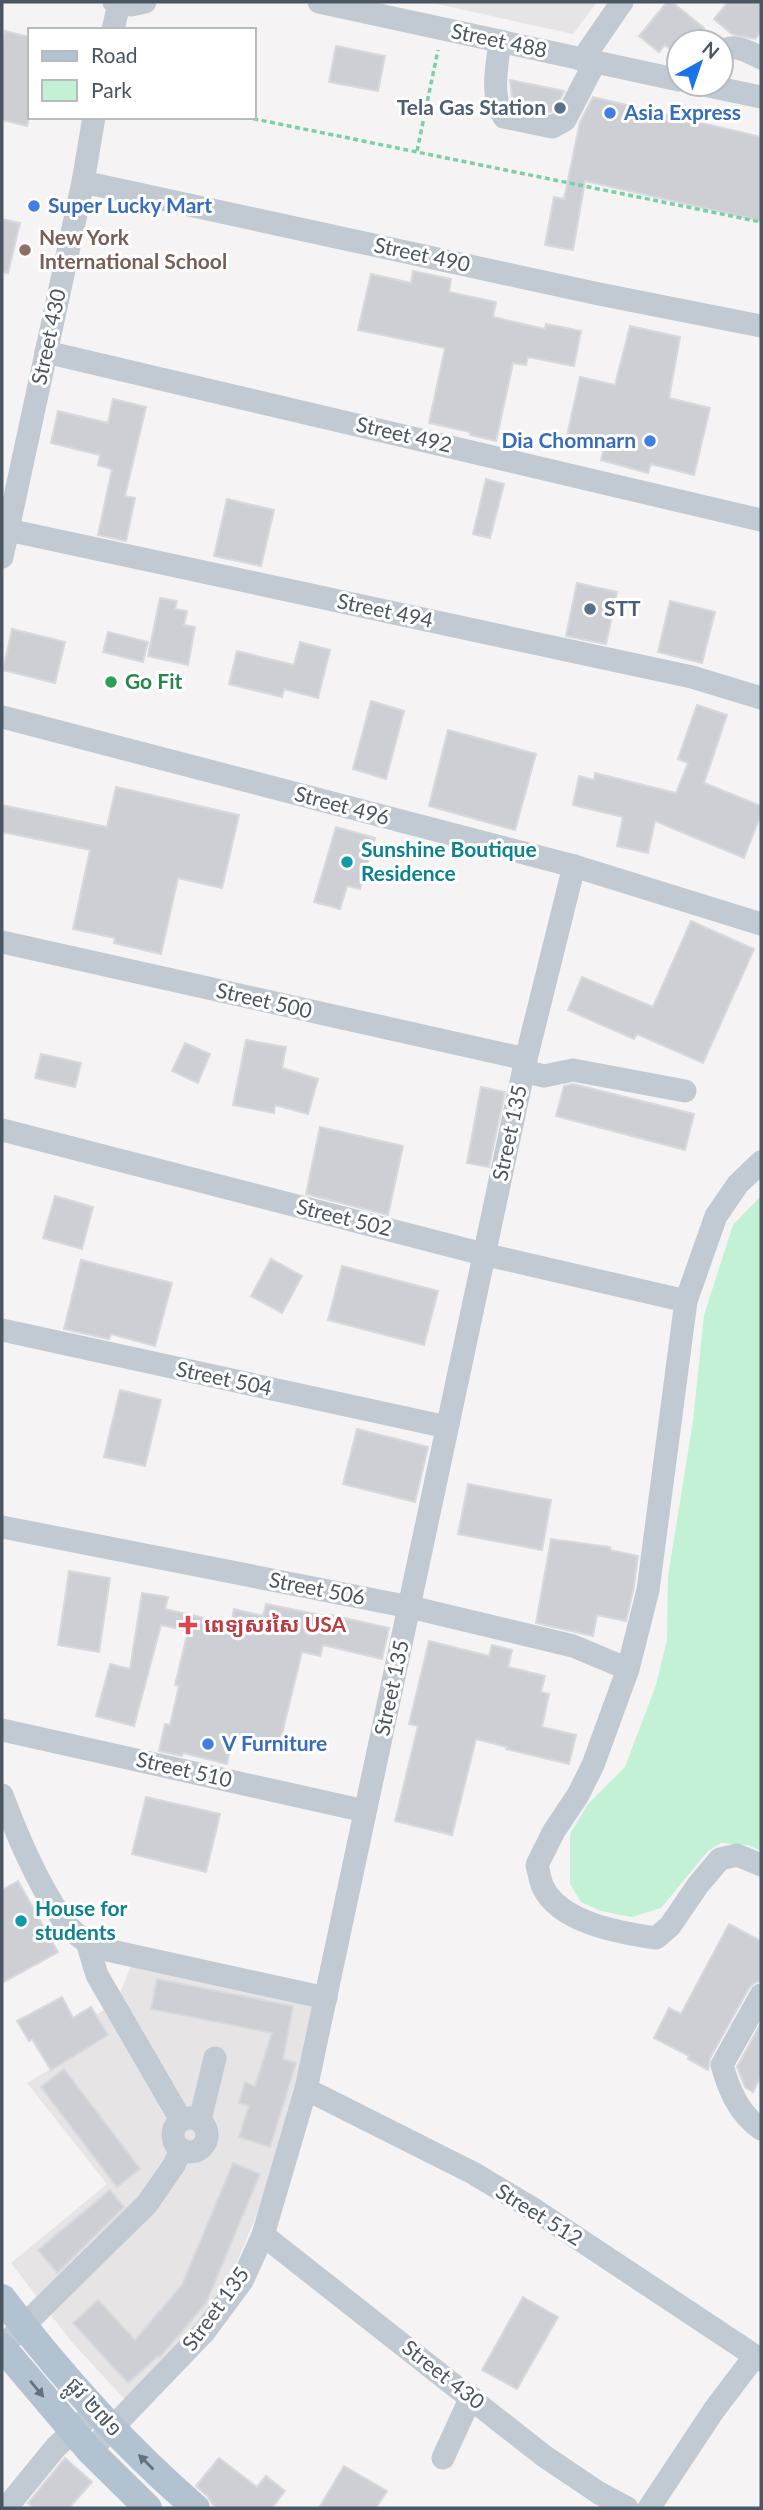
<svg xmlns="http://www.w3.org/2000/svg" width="763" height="2510" font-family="Lato,'Noto Sans Khmer',sans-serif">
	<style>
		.education { fill: #e6e4e5 }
		.green { fill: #c3f1d5 }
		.building { fill: #cdcfd5; stroke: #d7d9de; stroke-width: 2 }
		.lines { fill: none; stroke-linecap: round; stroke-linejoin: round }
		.path { stroke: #7ad0a6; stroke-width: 3.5; stroke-dasharray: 5 3.5; stroke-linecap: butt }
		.minor { stroke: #c1cad2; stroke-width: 23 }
		.major { stroke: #b3c2d1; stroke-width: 28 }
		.oneway { fill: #64717d }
		.service-dot { fill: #5c6f8a; stroke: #fff; stroke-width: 2.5 }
		.shop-dot { fill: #3f7fe0; stroke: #fff; stroke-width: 2.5 }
		.education-dot { fill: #8d6e63; stroke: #fff; stroke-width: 2.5 }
		.leisure-dot { fill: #2e9e5b; stroke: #fff; stroke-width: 2.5 }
		.culture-dot { fill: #0f9aa8; stroke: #fff; stroke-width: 2.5 }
		.health-dot { fill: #e0444e; stroke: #fff; stroke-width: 2.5 }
		.labels { text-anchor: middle; stroke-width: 6; stroke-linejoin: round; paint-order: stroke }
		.street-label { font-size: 21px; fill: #4a5661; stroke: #fff }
		.service-label { font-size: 21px; font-weight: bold; fill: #4e5e75; stroke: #fff; text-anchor: end }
		.shop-label { font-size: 21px; font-weight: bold; fill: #366cbe; stroke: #fff; text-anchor: start }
		.education-label { font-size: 21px; font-weight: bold; fill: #785e54; stroke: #fff; text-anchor: start }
		.leisure-label { font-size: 21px; font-weight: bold; fill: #27864d; stroke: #fff; text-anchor: start }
		.culture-label { font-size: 21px; font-weight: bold; fill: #0d838f; stroke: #fff; text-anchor: start }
		.health-label { font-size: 21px; font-weight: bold; fill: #be3a42; stroke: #fff; text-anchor: start }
	</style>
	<rect width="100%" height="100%" fill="#f5f3f3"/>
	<g class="education">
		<polygon points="428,2 597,2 573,34"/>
		<polygon points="132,1963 314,2006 296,2092 255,2219 232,2273 204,2321 127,2402 71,2341 11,2263 107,2184 27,2083 108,2035 96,2015 116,2003"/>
	</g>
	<polygon class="green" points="761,1196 761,1851 749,1845 721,1843 708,1851 661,1908 632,1917 601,1911 581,1902 570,1884 570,1834 588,1804 625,1767 656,1685 667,1640 668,1576 693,1421 704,1315 733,1225"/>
	<g class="building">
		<polygon points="667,2 672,2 704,28 693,42 679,42 679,56 665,45 659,52 639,36"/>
		<polygon points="728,2 761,2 761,32 755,39 732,34 714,19"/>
		<polygon points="5,31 30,37 30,113 27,126 2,120 2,46"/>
		<polygon points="336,46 385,56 378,91 329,82"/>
		<polygon points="510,80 564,91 555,110 550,112 513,105"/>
		<polygon points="593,97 761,137 761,221 585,181 573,250 545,245 554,197 564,199 580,122"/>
		<polygon points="2,219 20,223 8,273 2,272"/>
		<polygon points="413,271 451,279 449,292 496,302 493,317 545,329 546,324 581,331 574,366 528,357 526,365 513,363 496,441 470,435 470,432 429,423 445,348 358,330 371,274 411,283"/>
		<polygon points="630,326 680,337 669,398 710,408 694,475 651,464 648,473 601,460 604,448 566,440 580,377 615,385"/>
		<polygon points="113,399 146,407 125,496 135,498 126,541 98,535 112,469 98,465 100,455 51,443 58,411 108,423"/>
		<polygon points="486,479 504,484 490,538 473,534"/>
		<polygon points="227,499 274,510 261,566 214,556"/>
		<polygon points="577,583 617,592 606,644 566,636"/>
		<polygon points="160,598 177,601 175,609 187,611 184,625 195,627 188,665 148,656"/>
		<polygon points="670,601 715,612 702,663 658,652"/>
		<polygon points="12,629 65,642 55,683 3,670"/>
		<polygon points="108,632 148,642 143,662 103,652"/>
		<polygon points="300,642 330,650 318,698 284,689 282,697 229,684 237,651 294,665"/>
		<polygon points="371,701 404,711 386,779 353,769"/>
		<polygon points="697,705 727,715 704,783 761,806 761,814 744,858 655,821 648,853 617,846 623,817 573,805 579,776 594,780 595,773 676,793 688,763 678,759"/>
		<polygon points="448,730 536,754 515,830 429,806"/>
		<polygon points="116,787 239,815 222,888 178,878 161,954 114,943 115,938 73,929 90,850 2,832 2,805 107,827"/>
		<polygon points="336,827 375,838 360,889 347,886 340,909 314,902"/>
		<polygon points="691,921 754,949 703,1063 637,1034 634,1039 568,1010 582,977 653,1007"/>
		<polygon points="246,1040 286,1047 282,1068 318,1079 308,1114 275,1105 274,1113 233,1105"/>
		<polygon points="185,1043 210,1054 198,1083 172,1071"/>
		<polygon points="41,1054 81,1063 75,1087 35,1078"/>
		<polygon points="573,1084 694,1114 685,1150 556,1116 564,1086"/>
		<polygon points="481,1087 505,1092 489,1167 467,1163"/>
		<polygon points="320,1127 403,1146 388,1215 306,1194"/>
		<polygon points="55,1196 93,1207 82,1249 43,1238"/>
		<polygon points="271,1259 302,1276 282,1313 251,1296"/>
		<polygon points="81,1260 172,1283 155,1346 111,1334 109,1339 64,1329"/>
		<polygon points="342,1266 438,1291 424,1345 328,1320"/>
		<polygon points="120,1390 161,1400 145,1466 104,1457"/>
		<polygon points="357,1429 428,1447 415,1502 343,1484"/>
		<polygon points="468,1484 551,1500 542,1550 458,1534"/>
		<polygon points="551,1539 610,1547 610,1550 638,1556 634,1587 626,1621 597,1615 593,1636 536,1623"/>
		<polygon points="69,1571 110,1578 99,1652 58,1645"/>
		<polygon points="142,1593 168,1597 165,1609 231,1624 234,1609 263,1616 266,1604 330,1617 331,1615 389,1628 382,1659 323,1645 320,1656 302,1652 279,1746 233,1736 227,1764 183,1753 182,1756 159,1751 165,1724 170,1725 179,1686 175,1685 188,1631 161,1625 134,1726 96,1716 110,1664 130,1669"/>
		<polygon points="429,1641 489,1656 492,1645 512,1650 508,1667 545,1676 541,1692 549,1694 542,1727 576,1735 569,1764 506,1749 507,1747 476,1739 452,1835 395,1821 418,1726 409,1724"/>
		<polygon points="146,1797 220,1814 206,1872 132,1854"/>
		<polygon points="18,1881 58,1952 2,1983 2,1890"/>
		<polygon points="729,1924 761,1941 761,1981 754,1983 749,1988 710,2058 708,2070 688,2059 689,2056 654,2038 669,2008 681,2014"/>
		<polygon points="157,1979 293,2006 283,2059 296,2063 270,2147 239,2137 249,2106 239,2103 245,2082 255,2086 272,2033 151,2009"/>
		<polygon points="62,1997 73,2018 91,2007 108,2035 51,2070 32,2039 29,2041 17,2021"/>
		<polygon points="761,2023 761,2076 753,2092 745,2087 737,2067"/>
		<polygon points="64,2069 140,2169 117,2187 41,2087"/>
		<polygon points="233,2163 260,2174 206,2303 160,2357 158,2356 128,2383 73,2323 98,2300 135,2340 182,2285"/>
		<polygon points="110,2190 124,2207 57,2273 38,2250"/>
		<polygon points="523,2297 558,2317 517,2389 482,2370"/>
		<polygon points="65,2458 92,2482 69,2508 34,2508 28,2503"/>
		<polygon points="219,2458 257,2487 266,2476 285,2491 272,2508 215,2508 207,2496 196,2486"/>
		<polygon points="344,2466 387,2491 376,2508 319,2508"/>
	</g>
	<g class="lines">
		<g class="path">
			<polyline points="245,117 761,222"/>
			<polyline points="417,151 438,50"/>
		</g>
		<g class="minor">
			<polyline points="114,2 131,5 145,2"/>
			<polyline points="319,2 679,80"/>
			<polyline points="113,30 119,4"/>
			<path d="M500 41C497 66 490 96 504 117L552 127 565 120 595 62"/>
			<path d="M721 52C734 42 749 52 761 58"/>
			<polyline points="582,60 622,2"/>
			<polyline points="699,84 761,97"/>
			<polyline points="83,182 599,294 761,326"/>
			<polyline points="46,352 761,520"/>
			<polyline points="8,530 692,677 761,698"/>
			<polyline points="2,557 83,182 94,117"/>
			<polyline points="2,717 574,866 761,924"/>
			<polyline points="2,942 526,1059"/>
			<polyline points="524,1071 544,1076 573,1070 685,1091"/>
			<polyline points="2,1130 483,1254 686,1301"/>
			<path d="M761 1162 738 1184 716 1216 686 1301 648 1590 628 1669 593 1765 578 1795 554 1831 537 1865C539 1872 540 1881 543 1887 560 1923 621 1933 656 1938L670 1926 698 1885 720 1859 737 1855 761 1865"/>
			<polyline points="2,1330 447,1427"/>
			<polyline points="2,1527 410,1607 573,1646 628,1669"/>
			<polyline points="2,1730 365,1811"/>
			<path d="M2 1795C18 1837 36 1880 61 1917 70 1931 84 1941 98 1948L326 1998"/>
			<polyline points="87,1942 97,1975 181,2120"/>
			<path d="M761 1995 722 2065C729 2090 739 2114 761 2129"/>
			<polyline points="306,2089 473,2173 535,2210 761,2360"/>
			<circle cx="190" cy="2135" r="17"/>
			<polyline points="200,2120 215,2058"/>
			<polyline points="263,2235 544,2456 599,2493 627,2508"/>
			<polyline points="11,2338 147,2204 174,2165 181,2149"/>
			<polyline points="90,2451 205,2331 242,2281 263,2235 306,2089 526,1059 574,866"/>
			<polyline points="443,2458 471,2397"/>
			<polyline points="6,2508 56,2447 96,2410"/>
			<polyline points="649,2508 714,2410 755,2356"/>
		</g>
		<g class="major">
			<path d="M2 2298C59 2373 124 2446 196 2508"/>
			<polyline points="2,2347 90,2451 148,2508"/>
		</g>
	</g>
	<defs><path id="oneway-solid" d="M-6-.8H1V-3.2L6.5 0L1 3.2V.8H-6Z" transform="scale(1.75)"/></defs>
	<g class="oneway">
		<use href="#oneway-solid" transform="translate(37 2389) rotate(50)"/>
		<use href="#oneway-solid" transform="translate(146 2462) rotate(-135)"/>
	</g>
	<g class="service-dot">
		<circle cx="560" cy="108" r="7"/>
		<circle cx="590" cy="609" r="7"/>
	</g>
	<g class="shop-dot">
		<circle cx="610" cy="113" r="7"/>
		<circle cx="34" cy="206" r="7"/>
		<circle cx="650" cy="441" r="7"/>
		<circle cx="208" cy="1744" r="7"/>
	</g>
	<circle class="education-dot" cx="25" cy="250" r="7"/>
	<circle class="leisure-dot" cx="111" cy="682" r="7"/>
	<g class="culture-dot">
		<circle cx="347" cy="862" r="7"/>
		<circle cx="21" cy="1921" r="7"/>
	</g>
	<path class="health-dot" d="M184.5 1614.5h7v7h7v7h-7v7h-7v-7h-7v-7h7z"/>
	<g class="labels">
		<g class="street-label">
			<text transform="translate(499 41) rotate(12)" y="7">Street 488</text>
			<text transform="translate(422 255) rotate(12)" y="7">Street 490</text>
			<text transform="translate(49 337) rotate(-78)" y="7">Street 430</text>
			<text transform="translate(404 435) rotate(13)" y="7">Street 492</text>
			<text transform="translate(385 611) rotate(12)" y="7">Street 494</text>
			<text transform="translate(342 806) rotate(15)" y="7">Street 496</text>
			<text transform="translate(264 1001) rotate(13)" y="7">Street 500</text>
			<text transform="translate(510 1133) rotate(-78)" y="7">Street 135</text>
			<text transform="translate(344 1218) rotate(14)" y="7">Street 502</text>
			<text transform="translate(224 1379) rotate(12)" y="7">Street 504</text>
			<text transform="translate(317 1589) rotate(11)" y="7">Street 506</text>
			<text transform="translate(392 1688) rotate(-78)" y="7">Street 135</text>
			<text transform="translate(184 1770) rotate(13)" y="7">Street 510</text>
			<text transform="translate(539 2215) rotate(32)" y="7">Street 512</text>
			<text transform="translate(216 2309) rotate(-54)" y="7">Street 135</text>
			<text transform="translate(443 2375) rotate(38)" y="7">Street 430</text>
			<text transform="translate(94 2407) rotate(48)" y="7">ផ្លូវ ២៧១</text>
		</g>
		<g class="service-label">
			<text x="546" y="115">Tela Gas Station</text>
			<text x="604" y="616" text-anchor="start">STT</text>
		</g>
		<g class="shop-label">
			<text x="624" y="120">Asia Express</text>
			<text x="48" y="213">Super Lucky Mart</text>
			<text x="636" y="448" text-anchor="end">Dia Chomnarn</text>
			<text x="222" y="1751">V Furniture</text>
		</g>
		<g class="education-label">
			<text x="39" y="245">New York<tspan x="39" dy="24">International School</tspan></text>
		</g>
		<g class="leisure-label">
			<text x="125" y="689">Go Fit</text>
		</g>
		<g class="culture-label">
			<text x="361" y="857">Sunshine Boutique<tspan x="361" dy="24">Residence</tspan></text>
			<text x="35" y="1916">House for<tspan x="35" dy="24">students</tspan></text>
		</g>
		<g class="health-label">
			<text x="204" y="1632">ពេទ្យសរសៃ USA</text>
		</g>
	</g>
	<rect width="763" height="2510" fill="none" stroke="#4a5661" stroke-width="7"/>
	<rect x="28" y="28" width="228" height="91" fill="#ffffff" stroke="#b7bbc0" stroke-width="2"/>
	<rect x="42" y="51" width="35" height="10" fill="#b3c2d1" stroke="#b7bbc0" stroke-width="2"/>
	<text x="91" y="63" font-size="21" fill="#4a5661">Road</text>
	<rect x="42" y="80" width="35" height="21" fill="#c3f1d5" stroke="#b7bbc0" stroke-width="2"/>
	<text x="91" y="98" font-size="21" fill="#4a5661">Park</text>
	<g transform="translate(700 63) rotate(40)"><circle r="33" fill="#ffffff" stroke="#b7bbc0" stroke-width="2"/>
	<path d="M0-5L12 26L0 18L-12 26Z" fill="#1a73e8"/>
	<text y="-10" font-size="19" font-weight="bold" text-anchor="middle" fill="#4a5661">N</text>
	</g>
</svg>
